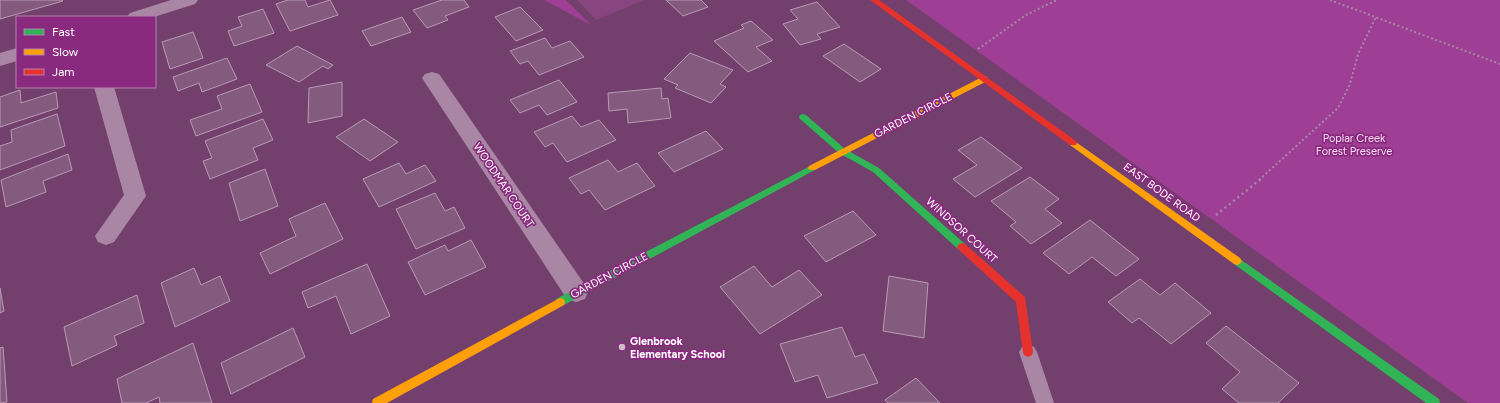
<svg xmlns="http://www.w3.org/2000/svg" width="1500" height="403" font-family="Figtree,sans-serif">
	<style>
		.green { fill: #9e3f95 }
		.water { fill: #88457f }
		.building { fill: #845b7f; stroke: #b79ab3 }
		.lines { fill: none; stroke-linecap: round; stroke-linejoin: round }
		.path-far1 { stroke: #a987a4; stroke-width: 2; stroke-dasharray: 2 2.5; stroke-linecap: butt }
		.path { stroke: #a987a4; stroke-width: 2.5; stroke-dasharray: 2 3.5; stroke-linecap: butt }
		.lane { fill: #a987a4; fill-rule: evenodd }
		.street { fill: #a987a4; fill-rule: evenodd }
		.fast { fill: #30b455; fill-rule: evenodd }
		.slow { fill: #ff9f0a; fill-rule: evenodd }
		.jam { fill: #e5322d; fill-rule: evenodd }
		.poi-dot { fill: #cebccc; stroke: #892a7e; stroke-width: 1.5 }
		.labels { text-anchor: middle; stroke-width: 3.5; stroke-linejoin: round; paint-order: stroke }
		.street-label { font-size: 11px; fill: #fff; stroke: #892a7e }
		.park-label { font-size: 11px; fill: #f7dbf4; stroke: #892a7e }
		.poi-label { font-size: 11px; font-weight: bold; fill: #fff; stroke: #892a7e; text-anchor: start }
	</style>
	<rect width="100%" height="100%" fill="#73406d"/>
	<g class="green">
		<polygon points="544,0 566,0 591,25"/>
		<polygon points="906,0 1500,0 1500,403 1468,403"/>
	</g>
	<polygon class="water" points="577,0 644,0 596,20"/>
	<g class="building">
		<polygon points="0,0 62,0 63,1 0,19"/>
		<polygon points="288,0 305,0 308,7 330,0 338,15 290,31 276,4"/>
		<polygon points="442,0 464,0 469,7 445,16 448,20 427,28 413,10"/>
		<polygon points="666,0 701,0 708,7 683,16"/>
		<polygon points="817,2 840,27 817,34 821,39 800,45 783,24 798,19 790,10"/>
		<polygon points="520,7 543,30 516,41 495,17"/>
		<polygon points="263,9 274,33 234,46 228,31 242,26 238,17"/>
		<polygon points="402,17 411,32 371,46 362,31"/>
		<polygon points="751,21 773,40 756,47 772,61 748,72 714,41 744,28 741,25"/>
		<polygon points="193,32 203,58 170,69 162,42"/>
		<polygon points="545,38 552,48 570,41 584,57 539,75 528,61 520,64 510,51"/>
		<polygon points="844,44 881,69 860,82 823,56"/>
		<polygon points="297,46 333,65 328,69 323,66 299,82 266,65"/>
		<polygon points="690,53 733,70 720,84 726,87 711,103 675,88 678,85 664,79"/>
		<polygon points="227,58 237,79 202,92 199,83 178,91 173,77"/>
		<polygon points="559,80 577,102 547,115 539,105 520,113 510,100"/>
		<polygon points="342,82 342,116 308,123 309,88"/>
		<polygon points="250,84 262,112 196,136 190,120 222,109 217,96"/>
		<polygon points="661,88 662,99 668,98 671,118 628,123 627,109 609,111 608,93"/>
		<polygon points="20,90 21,103 56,92 58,108 0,127 0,97"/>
		<polygon points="57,114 65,146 0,170 0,146 12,142 11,130"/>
		<polygon points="572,116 581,127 599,120 616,140 567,162 553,143 545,147 534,132"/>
		<polygon points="263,119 273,140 253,148 258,160 210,179 203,161 212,158 205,141"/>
		<polygon points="364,119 398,142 370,161 336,137"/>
		<polygon points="706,131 723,149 674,172 658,153"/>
		<polygon points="981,137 1022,168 975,197 953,179 977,165 958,150"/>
		<polygon points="68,154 72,170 43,181 46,192 6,207 1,180"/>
		<polygon points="608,160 618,172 637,163 655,186 605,210 589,190 581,194 569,178"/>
		<polygon points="399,163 406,174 425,165 436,181 379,207 363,179"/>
		<polygon points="265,169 278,206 240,221 229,183"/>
		<polygon points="1030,177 1059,199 1045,209 1062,223 1031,244 1010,226 1016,222 991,201"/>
		<polygon points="435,193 445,211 454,207 465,228 416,249 396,209"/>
		<polygon points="325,203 343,239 270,274 260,253 296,236 289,219"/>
		<polygon points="853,211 876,235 826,262 804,236"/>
		<polygon points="1090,220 1139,259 1116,276 1092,257 1069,274 1043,253"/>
		<polygon points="471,240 486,267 425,295 408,262 445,245 448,251"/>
		<polygon points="367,264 390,316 351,334 336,296 308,308 302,292"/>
		<polygon points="754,266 772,287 799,270 822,295 760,334 720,287"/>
		<polygon points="194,268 201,285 220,276 230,301 175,327 161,283"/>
		<polygon points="889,276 928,283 924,338 883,331"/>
		<polygon points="1140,279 1160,295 1175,283 1211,313 1171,344 1139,318 1132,323 1108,302"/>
		<polygon points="0,288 4,311 0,313"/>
		<polygon points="137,295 144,323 114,336 117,345 72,366 64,327"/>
		<polygon points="1226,326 1299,383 1278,403 1239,403 1222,389 1240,372 1206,343"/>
		<polygon points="842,327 855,357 864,354 878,383 827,398 818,375 795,382 780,344"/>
		<polygon points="293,328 305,357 231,394 221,363"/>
		<polygon points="193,343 212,403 160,403 159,397 146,403 122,403 117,379"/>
		<polygon points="3,347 7,402 0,403 0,348"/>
		<polygon points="916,378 940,403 888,403 885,400"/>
	</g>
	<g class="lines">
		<g class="path-far1">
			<polyline points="1330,0 1500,64"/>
			<polyline points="978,49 1026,15 1057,0"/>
			<polyline points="1259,180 1338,108 1350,84 1358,54 1376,17"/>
		</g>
		<polyline class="path" points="1216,215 1261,179"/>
		<polygon class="lane" points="1028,344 1034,347 1037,352 1054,403 1036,403 1019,352 1022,347"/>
		<g class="street">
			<polygon points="171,0 198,0 195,4 154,17 127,17 130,13"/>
			<polygon points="17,48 17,61 0,66 0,53"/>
			<polygon points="432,72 439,74 585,285 588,292 585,299 576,302 567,299 422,78 425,74"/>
			<polygon points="94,87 114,87 146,196 114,242 106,245 98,242 95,236 124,195"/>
		</g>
		<g class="fast">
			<polygon points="803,114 806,115 845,149 879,168 965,244 967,247 965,250 959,250 873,172 839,153 800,119 799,117 800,115"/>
			<polygon points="812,165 815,166 816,168 815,170 564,305 560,306 556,305 555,302 556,299"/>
			<polygon points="1237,257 1439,399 1440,403 1426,403 1234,264 1232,261 1234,258"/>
		</g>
		<g class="slow">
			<polygon points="984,76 987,77 988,79 987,81 815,170 809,170 808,168 809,166"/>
			<polygon points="1073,140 1240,258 1242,261 1240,264 1237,265 1234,264 1070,145 1069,143"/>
			<polygon points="560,298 564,299 565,302 564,305 387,403 372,403 373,399"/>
		</g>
		<g class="jam">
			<polygon points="870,0 879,0 1076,141 1077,143 1076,145 1070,145"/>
			<polygon points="962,243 965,244 1025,297 1033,352 1032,355 1028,357 1024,355 1023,352 1016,302 959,250 957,247 959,244"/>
		</g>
	</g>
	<circle class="poi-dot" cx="622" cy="347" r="4"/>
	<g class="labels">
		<g class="street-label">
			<text transform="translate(913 115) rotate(-27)" y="4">GARDEN CIRCLE</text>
			<text transform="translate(504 185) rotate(56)" y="4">WOODMAR COURT</text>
			<text transform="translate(1162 192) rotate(36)" y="4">EAST BODE ROAD</text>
			<text transform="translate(962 230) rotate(42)" y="4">WINDSOR COURT</text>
			<text transform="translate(609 275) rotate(-28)" y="4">GARDEN CIRCLE</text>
		</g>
		<g class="park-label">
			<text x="1354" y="142">Poplar Creek<tspan x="1354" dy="13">Forest Preserve</tspan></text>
		</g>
		<g class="poi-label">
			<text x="630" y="345">Glenbrook<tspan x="630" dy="13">Elementary School</tspan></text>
		</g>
	</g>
	<rect x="16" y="16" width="140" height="72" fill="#892a7e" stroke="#b87fb2"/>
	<rect x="24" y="29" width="20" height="6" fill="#30b455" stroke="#b87fb2"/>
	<text x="52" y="36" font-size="12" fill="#ffffff">Fast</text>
	<rect x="24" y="49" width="20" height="6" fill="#ff9f0a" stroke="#b87fb2"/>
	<text x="52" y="56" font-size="12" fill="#ffffff">Slow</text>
	<rect x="24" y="69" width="20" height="6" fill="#e5322d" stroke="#b87fb2"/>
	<text x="52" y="76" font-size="12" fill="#ffffff">Jam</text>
</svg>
